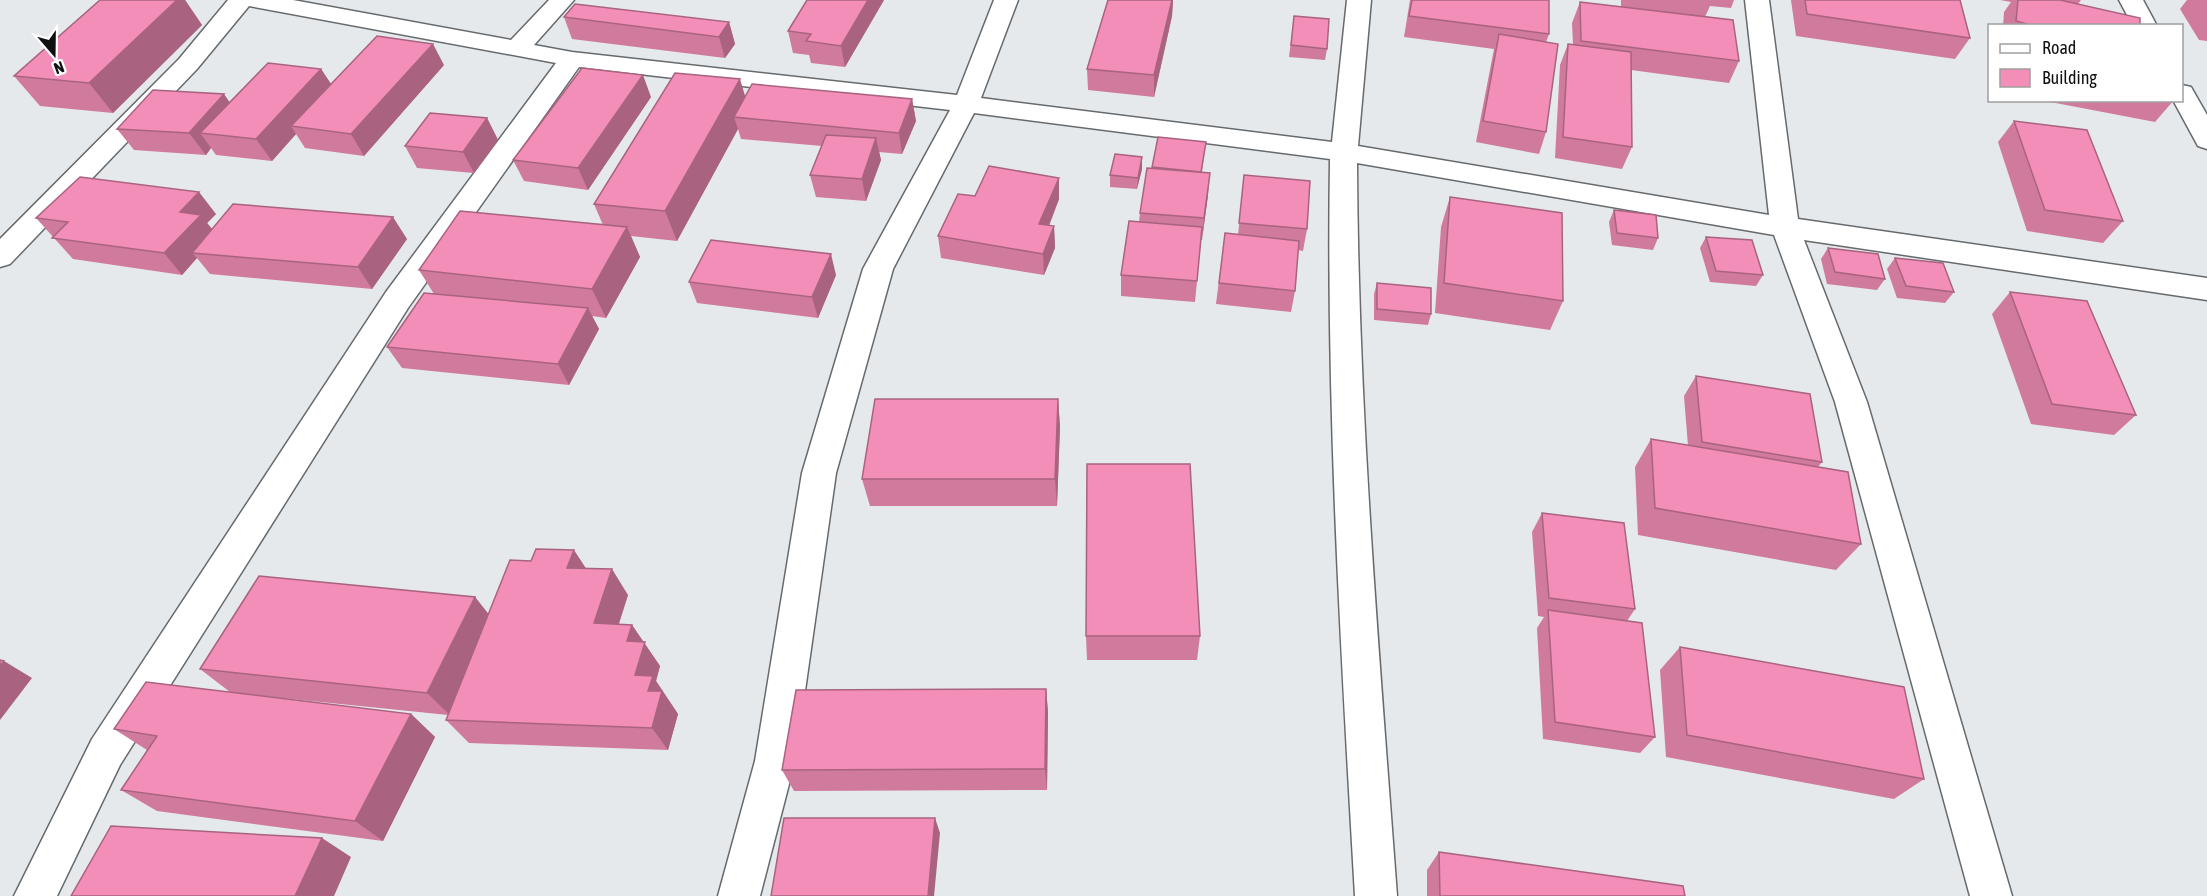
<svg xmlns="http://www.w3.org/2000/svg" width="2207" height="896" font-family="'Asap Condensed',sans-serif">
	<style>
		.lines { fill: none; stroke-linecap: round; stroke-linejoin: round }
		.minor-casing { stroke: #676a6c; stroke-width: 3 }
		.minor { fill: #fff; fill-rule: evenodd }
		.wall { fill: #d07a9d }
		.shaded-wall { fill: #a96380 }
		.building { fill: #f28eb7; stroke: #a96380; stroke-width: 1.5 }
	</style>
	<rect width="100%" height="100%" fill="#e5e9eb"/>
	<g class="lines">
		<defs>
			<g id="minor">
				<path d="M228 0H293L511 40 549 0H574L534 45 572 52 957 95 994 0H1018L981 98 1332 142 1347 0H1371L1358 146 1769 215 1745 0H1769L1798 219 2207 278V300L1804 240 1867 402 2012 896H1970L1835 402 1774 235 1357 163C1358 408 1379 652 1397 896H1355C1341 651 1326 405 1330 159L974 113 893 269 836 473 795 761 760 896H718L755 761 802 473 863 269 950 110 579 67 408 308 120 765 57 896H14L92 739 386 292 556 63 249 6 197 69 10 264 0 267V239L179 59Z"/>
				<polygon points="2119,0 2143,0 2157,26 2133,26"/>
				<polygon points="2182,85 2191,87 2207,115 2207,149 2198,146 2173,100 2182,100"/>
			</g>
		</defs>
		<use href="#minor" class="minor-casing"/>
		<use href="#minor" class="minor"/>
	</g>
	<g class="wall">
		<polygon points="100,0 185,0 202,25 113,113 40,106 14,76"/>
		<polygon points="884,0 845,67 811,63 809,55 793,53 788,31"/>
		<polygon points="1108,0 1173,0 1172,16 1154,97 1088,90 1087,69"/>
		<polygon points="1410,0 1549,0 1549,34 1546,42 1546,132 1539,154 1476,142 1494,49 1404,37"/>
		<polygon points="1621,0 1734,0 1731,8 1710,6 1705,17 1739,61 1729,83 1631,70 1632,147 1622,169 1555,158 1560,65 1568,44 1573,44 1572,23 1580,2 1621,7"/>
		<polygon points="1791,0 1960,0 1970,38 1955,59 1796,36"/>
		<polygon points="2000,0 2081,0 2078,4 2140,26 2003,26 2004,12 2011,2"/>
		<polygon points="2187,0 2207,0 2207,41 2199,40 2180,9"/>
		<polygon points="1294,16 1327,49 1325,60 1289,57"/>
		<polygon points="564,17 729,22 735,44 725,58 572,39"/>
		<polygon points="444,65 364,156 305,148 296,134 272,161 216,155 211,148 206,155 134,150 117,129 230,103 321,69 331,84"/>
		<polygon points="651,97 588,190 524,181 513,160"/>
		<polygon points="745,97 912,99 916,121 902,154 879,152 881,160 866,201 816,197 810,175 822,146 741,139 738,129 677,241 631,236 640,257 606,318 592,316 599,329 569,385 402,368 387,347 434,294 419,270 603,225 594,204"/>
		<polygon points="2040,100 2174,100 2155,122"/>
		<polygon points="487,118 498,140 474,173 417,168 405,146"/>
		<polygon points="2014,121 2123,221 2103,243 2027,231 1998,142"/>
		<polygon points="1158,137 1206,142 1202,172 1208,195 1202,240 1201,240 1195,302 1121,296 1121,275 1139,222 1140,213 1152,168"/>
		<polygon points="1142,169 1137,189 1110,187 1110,175"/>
		<polygon points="1244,175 1307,229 1303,251 1298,250 1295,291 1291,312 1216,304 1225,233 1238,235"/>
		<polygon points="1059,178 1059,199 1049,226 1054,226 1055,248 1044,275 941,258 938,236 975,196"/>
		<polygon points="1450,197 1563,301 1550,330 1435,313 1441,227"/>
		<polygon points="1614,210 1658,238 1653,250 1612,245 1609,222"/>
		<polygon points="216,214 207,223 212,229 407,239 372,289 210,274 197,258 182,275 73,259 36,218"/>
		<polygon points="1706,237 1763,275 1756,286 1710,282 1700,248"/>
		<polygon points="1828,248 1885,279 1877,290 1827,284 1821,259"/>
		<polygon points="1895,258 1954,292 1945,303 1897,298 1887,269"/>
		<polygon points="836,275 818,318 697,303 689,282"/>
		<polygon points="1377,283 1431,314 1428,325 1374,320 1374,294"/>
		<polygon points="2010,292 2136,415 2114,435 2031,424 1992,314"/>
		<polygon points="1696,376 1822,462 1818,467 1861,544 1836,570 1638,535 1635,467 1651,439 1688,446 1684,396"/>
		<polygon points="1058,399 1060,427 1057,506 870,506 862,479"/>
		<polygon points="1542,513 1635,609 1627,621 1655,737 1640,753 1543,739 1537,628 1544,617 1538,616 1532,532"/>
		<polygon points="586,569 628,595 619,624 632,625 660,666 656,681 678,714 668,750 469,743 446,720 448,715 262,696 411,714 435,737 383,841 157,811 121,790 147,750 114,729 230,692 200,669 475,597 488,614"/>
		<polygon points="1086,636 1200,636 1197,660 1087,660"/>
		<polygon points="1680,647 1924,779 1894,799 1666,757 1660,670"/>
		<polygon points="1046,689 1048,712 1047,790 794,791 782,770"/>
		<polygon points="1439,852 1685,896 1427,896 1427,870"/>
	</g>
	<g class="shaded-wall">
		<polygon points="177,0 185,0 202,25 113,113 89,83"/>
		<polygon points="868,0 884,0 845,67 841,46"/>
		<polygon points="1172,0 1173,0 1172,16 1154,97 1154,75"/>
		<polygon points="729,22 735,44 725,58 719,37"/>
		<polygon points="433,44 444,65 364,156 351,134"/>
		<polygon points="321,69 335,90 291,126 296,134 272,161 256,139"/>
		<polygon points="643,75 651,97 588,190 578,168"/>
		<polygon points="740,79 749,109 734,117 738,129 677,241 665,211"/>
		<polygon points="224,94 239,116 200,133 211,148 206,155 189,133"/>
		<polygon points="912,99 916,121 902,154 899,133"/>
		<polygon points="487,118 498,140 474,173 463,152"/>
		<polygon points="876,138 881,160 866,201 862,179"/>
		<polygon points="1142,157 1142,169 1137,189 1138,178"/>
		<polygon points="1210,173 1208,195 1202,240 1204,218"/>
		<polygon points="1059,178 1059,199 1041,246 1039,224"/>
		<polygon points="199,192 216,214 207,223 218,236 192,253 197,258 182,275 164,253 180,212"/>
		<polygon points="393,217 407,239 372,289 358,267"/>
		<polygon points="1054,226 1055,248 1044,275 1043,254"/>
		<polygon points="627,227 640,257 606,318 592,289"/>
		<polygon points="831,254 836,275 818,318 812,297"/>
		<polygon points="588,308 599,329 569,385 558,364"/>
		<polygon points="1058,399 1060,427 1057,506 1055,479"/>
		<polygon points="574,550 591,576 567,568"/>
		<polygon points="612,569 628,595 611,647 594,623"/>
		<polygon points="475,597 495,622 451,716 427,693"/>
		<polygon points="632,625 660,666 656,681 678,714 668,750 652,728 635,675 627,641"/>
		<polygon points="4,661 32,678 0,720 0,666"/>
		<polygon points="1046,689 1048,712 1047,790 1045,769"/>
		<polygon points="411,714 435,737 383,841 355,821"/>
		<polygon points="935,818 940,833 934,896 928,896"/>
		<polygon points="322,838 351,857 334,896 295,896"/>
	</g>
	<g class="building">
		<polygon points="100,0 177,0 89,83 14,76"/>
		<polygon points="807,0 868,0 841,46 806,41 811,34 788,31"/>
		<polygon points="1108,0 1172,0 1154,75 1087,69"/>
		<polygon points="1412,0 1549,0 1549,34 1409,16"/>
		<polygon points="1805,0 1960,0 1970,38 1807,14"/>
		<polygon points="2018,0 2060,0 2140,18 2140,26 2034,26 2016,21"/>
		<polygon points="1580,2 1733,20 1739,61 1581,41"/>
		<polygon points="575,4 729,22 719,37 564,17"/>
		<polygon points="1294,16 1329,19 1327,49 1291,45"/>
		<polygon points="1499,34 1558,44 1546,132 1483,121"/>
		<polygon points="377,36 433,44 351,134 291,126"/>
		<polygon points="1568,44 1631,52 1632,147 1563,137"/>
		<polygon points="268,63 321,69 256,139 200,133"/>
		<polygon points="582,68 643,75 578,168 513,160"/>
		<polygon points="675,73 740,79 665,211 594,204"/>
		<polygon points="752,84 912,99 899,133 734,117"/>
		<polygon points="153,90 224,94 189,133 117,129"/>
		<polygon points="430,113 487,118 463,152 405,146"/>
		<polygon points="2014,121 2087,130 2123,221 2045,210"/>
		<polygon points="826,135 876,138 862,179 810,175"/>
		<polygon points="1158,137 1206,142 1201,172 1152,167"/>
		<polygon points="1115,154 1142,157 1138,178 1110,175"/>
		<polygon points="989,166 1059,178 1039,224 1054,226 1043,254 938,236 958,194 975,196"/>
		<polygon points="1147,168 1210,173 1204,218 1140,213"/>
		<polygon points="1244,175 1310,181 1307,229 1239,223"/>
		<polygon points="80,177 199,192 180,212 201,215 164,253 52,238 68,222 36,218"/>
		<polygon points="1450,197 1562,213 1563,301 1444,283"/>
		<polygon points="233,204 393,217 358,267 192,253"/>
		<polygon points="1614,210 1656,215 1658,238 1617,233"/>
		<polygon points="460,211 627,227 592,289 419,270"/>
		<polygon points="1129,221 1202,227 1197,281 1121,275"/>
		<polygon points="1225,233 1299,241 1295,291 1219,283"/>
		<polygon points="1706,237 1752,240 1763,275 1716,271"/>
		<polygon points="711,240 831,254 812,297 689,282"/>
		<polygon points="1828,248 1878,254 1885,279 1835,272"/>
		<polygon points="1895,258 1943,263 1954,292 1906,286"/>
		<polygon points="1377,283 1431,288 1431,314 1377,309"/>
		<polygon points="2010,292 2087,301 2136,415 2052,404"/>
		<polygon points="424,293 588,308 558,364 387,347"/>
		<polygon points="1696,376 1810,394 1822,462 1702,442"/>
		<polygon points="875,399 1058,399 1055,479 862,479"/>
		<polygon points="1651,439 1848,472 1861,544 1655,508"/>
		<polygon points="1087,464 1190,464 1200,636 1086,636"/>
		<polygon points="1542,513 1624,523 1635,609 1549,598"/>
		<polygon points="536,549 574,550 567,568 612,569 594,623 632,625 627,641 645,642 635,675 653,676 648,691 662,691 652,728 446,720 510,560 531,561"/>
		<polygon points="259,576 475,597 427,693 200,669"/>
		<polygon points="1548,610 1642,623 1655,737 1555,722"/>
		<polygon points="1680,647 1904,687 1924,779 1687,735"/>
		<polygon points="0,660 4,661 0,666"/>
		<polygon points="146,682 411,714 355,821 121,790 157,736 114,729"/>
		<polygon points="1046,689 1045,769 782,770 796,690"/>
		<polygon points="784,818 935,818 928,896 771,896"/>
		<polygon points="111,826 322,838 295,896 71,896"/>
		<polygon points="1439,852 1683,886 1685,896 1440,896"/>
	</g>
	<rect x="1988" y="24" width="195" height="78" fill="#ffffff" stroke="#9f9f9f" stroke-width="1.5"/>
	<rect x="2000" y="44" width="30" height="9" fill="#ffffff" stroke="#9f9f9f" stroke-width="1.5"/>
	<text x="2042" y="54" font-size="18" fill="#0f1010">Road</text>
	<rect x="2000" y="69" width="30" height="18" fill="#f28eb7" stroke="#9f9f9f" stroke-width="1.5"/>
	<text x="2042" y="84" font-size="18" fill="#0f1010">Building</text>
	<g transform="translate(54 54) rotate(160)" stroke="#ffffff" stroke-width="4.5" paint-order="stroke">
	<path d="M0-4.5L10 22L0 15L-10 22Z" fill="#0f1010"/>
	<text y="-9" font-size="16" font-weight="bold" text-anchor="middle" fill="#0f1010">N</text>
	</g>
</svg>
